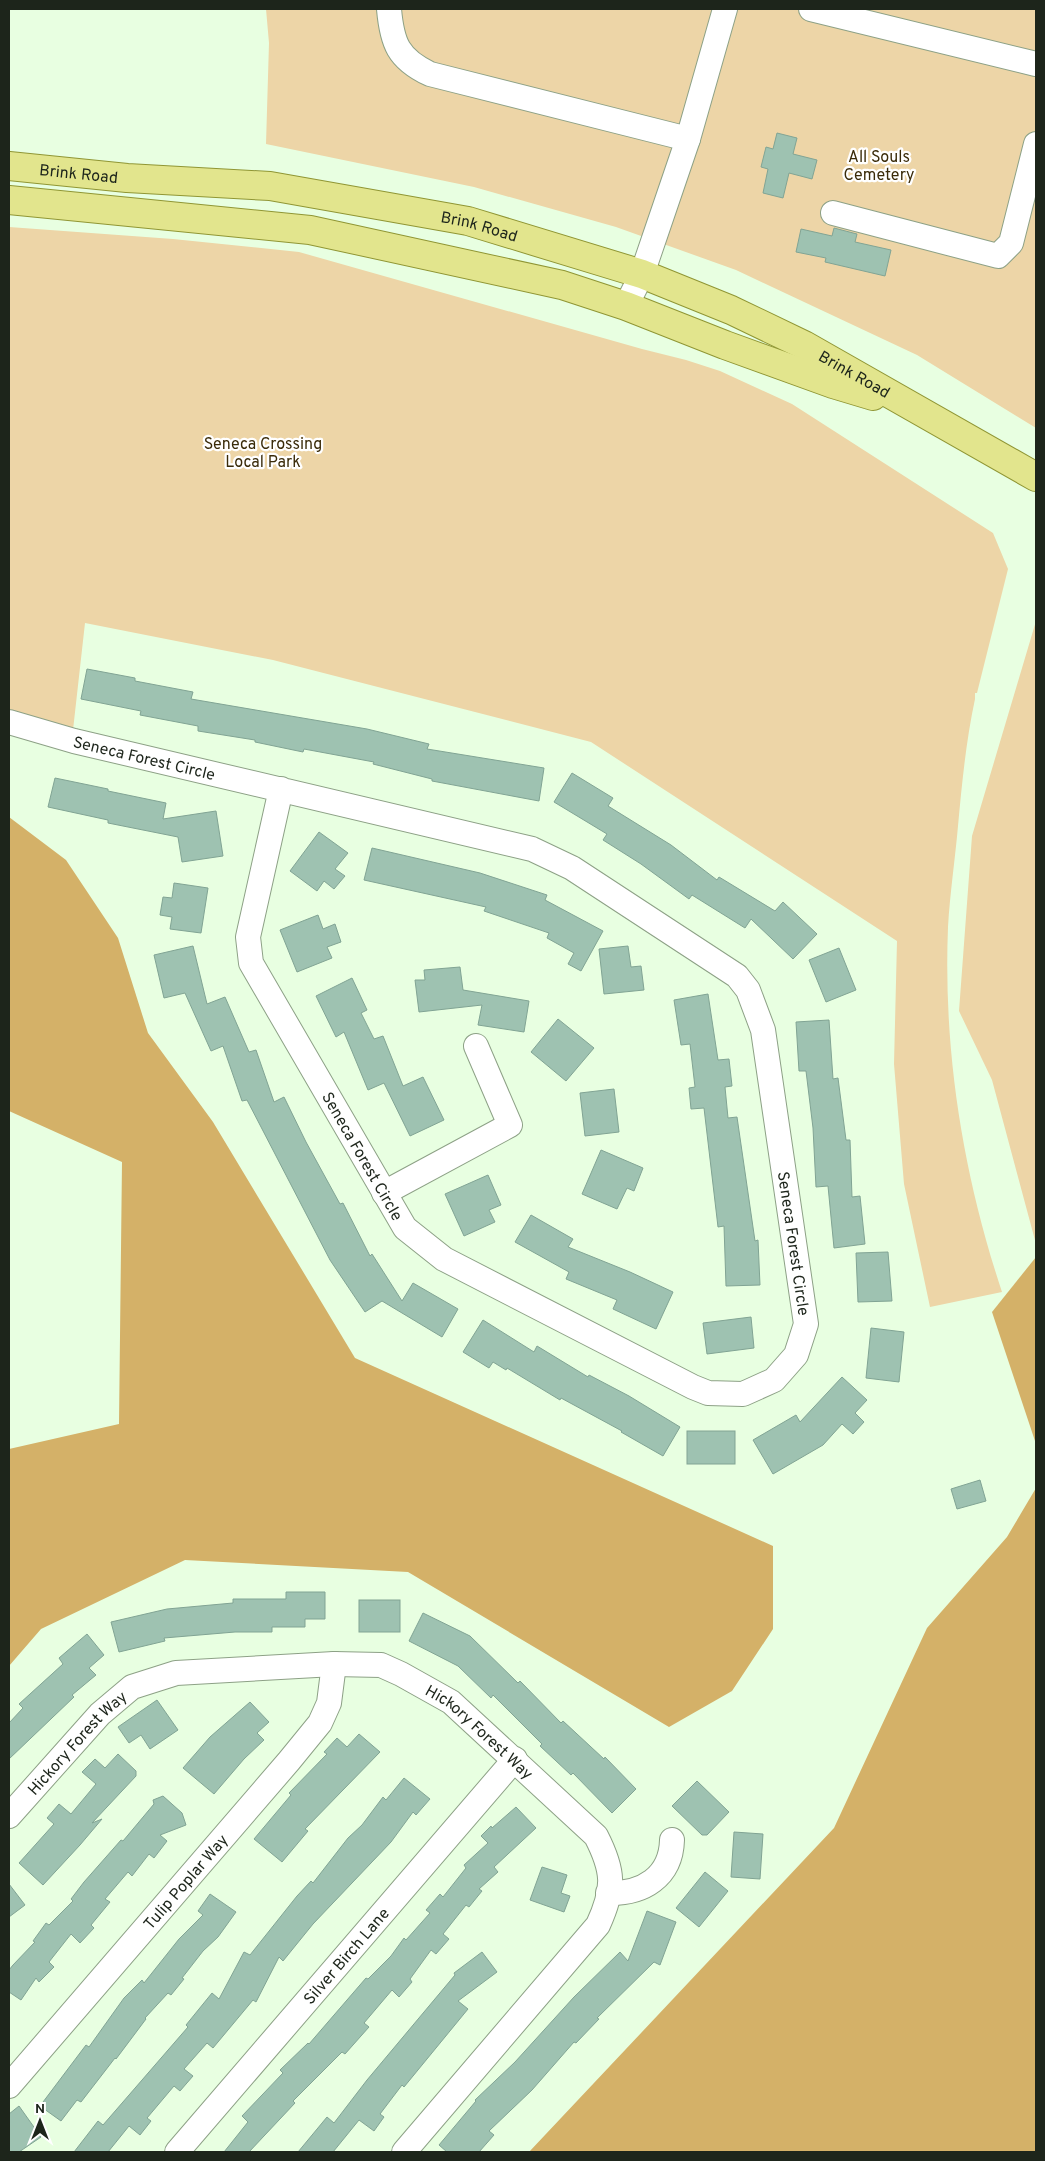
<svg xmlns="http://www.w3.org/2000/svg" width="1045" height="2161" font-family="Overpass,sans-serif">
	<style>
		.green { fill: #edd5a7 }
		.forest { fill: #d4b168 }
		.building { fill: #9ec2b1; stroke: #81a494 }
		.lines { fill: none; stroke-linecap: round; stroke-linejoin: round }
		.minor-casing { stroke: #8da186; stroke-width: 26 }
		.major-casing { stroke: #909634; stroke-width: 30 }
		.minor { stroke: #fff; stroke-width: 24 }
		.major { stroke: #e2e58d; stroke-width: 28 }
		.labels { text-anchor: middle; stroke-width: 4.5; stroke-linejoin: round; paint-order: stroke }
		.park-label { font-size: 16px; fill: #3a2b09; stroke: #fff }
		.street-label { font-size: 16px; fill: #1d251b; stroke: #fff }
	</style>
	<rect width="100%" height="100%" fill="#e8ffe1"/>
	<g class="green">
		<polygon points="266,9 1036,9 1036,428 917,355 736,270 616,227 474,187 266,144 269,43"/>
		<path d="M9 227 173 239 299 252 642 349 686 360 720 371 792 404 993 533 1008 569 977 693H975V699C966 741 962 783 958 826 955 860 950 893 948 927 943 1052 963 1174 1002 1292L930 1307 904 1184 894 1064 897 941 591 742 273 660 85 623 73 730 9 710Z"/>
		<polygon points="1036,621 1036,1244 992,1080 959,1011 972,836"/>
	</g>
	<g class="forest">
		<polygon points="9,817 66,860 118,938 148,1033 213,1122 355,1358 773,1546 773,1629 732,1691 669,1727 408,1572 185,1560 41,1629 9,1666 9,1449 119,1424 122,1162 9,1111"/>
		<polygon points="1036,1257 1036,1444 992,1312"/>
		<polygon points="1036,1488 1036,2152 529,2152 834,1828 927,1628 1007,1537"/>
	</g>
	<g class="building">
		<polygon points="777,133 797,138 793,154 817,160 812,179 789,173 783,198 763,193 768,169 761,167 766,147 773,149"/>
		<polygon points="834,228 857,234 855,242 891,250 885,276 825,262 826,258 796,252 801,229 832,236"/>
		<polygon points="87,669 135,678 135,681 193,692 191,699 367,729 429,744 427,749 544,768 539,801 432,781 432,779 373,764 374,762 304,749 303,752 255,742 255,740 198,731 198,726 140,715 141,711 81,699"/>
		<polygon points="572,773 613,798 608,806 671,845 717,880 719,877 775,911 783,902 817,934 793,959 751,919 745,928 692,895 689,899 641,864 603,840 607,834 554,802"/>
		<polygon points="55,778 108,789 108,791 166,803 163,819 216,811 223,856 182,862 178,837 108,823 108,820 48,807"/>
		<polygon points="319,832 348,853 335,869 345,876 334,889 324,881 317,891 290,871"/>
		<polygon points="372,848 480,873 547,895 545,900 603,931 581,971 568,964 574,953 547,938 549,933 484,911 486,907 364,880"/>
		<polygon points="174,883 208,888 201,933 170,929 172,917 160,915 163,897 172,898"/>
		<polygon points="318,915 323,929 335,924 341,942 327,947 332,958 297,972 280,930"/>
		<polygon points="193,946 207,1004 225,997 249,1052 256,1050 274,1102 284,1097 306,1142 340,1204 343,1203 370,1256 372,1254 402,1301 413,1283 458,1309 442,1337 382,1301 365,1312 330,1260 247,1100 242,1101 223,1046 211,1051 185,993 164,998 154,955"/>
		<polygon points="628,946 631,967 641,966 644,990 604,994 599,949"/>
		<polygon points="839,948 856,990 826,1002 809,960"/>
		<polygon points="460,967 463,990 529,1001 524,1032 478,1025 482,1005 419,1012 415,980 425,980 424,970"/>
		<polygon points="352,978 367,1010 361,1013 374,1039 383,1036 403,1086 423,1077 444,1120 410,1136 384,1083 368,1090 344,1032 336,1037 316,996"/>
		<polygon points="708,994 718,1060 729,1059 732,1086 725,1087 728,1118 737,1117 755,1241 758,1240 760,1285 726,1286 724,1226 718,1227 704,1108 691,1109 689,1088 695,1087 690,1044 681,1045 674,1000"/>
		<polygon points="558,1019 594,1048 566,1081 531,1052"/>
		<polygon points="829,1020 833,1079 838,1078 846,1140 850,1140 852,1197 860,1196 865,1244 834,1248 828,1186 816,1187 813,1128 806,1071 799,1071 796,1022"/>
		<polygon points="614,1089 619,1132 585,1136 580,1093"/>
		<polygon points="601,1150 643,1168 634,1191 627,1188 617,1209 582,1194"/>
		<polygon points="488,1175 501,1205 489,1210 495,1222 464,1236 445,1194"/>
		<polygon points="531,1215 573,1239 568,1247 630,1272 673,1292 656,1329 613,1309 617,1300 566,1279 569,1272 515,1242"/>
		<polygon points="888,1252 892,1301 858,1302 856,1253"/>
		<polygon points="751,1317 754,1348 707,1354 703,1323"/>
		<polygon points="483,1320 534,1352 537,1346 588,1377 589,1375 629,1396 680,1427 663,1456 621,1432 622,1431 561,1398 560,1400 507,1368 506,1370 493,1362 489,1368 463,1352"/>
		<polygon points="871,1328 904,1332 899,1382 866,1378"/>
		<polygon points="842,1377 867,1400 855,1413 864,1422 853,1434 842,1424 823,1445 773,1474 753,1440 796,1415 800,1422"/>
		<rect x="687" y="1431" width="48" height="33"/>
		<polygon points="980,1480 986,1501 957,1509 951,1489"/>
		<polygon points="286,1592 325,1592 325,1619 305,1619 305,1627 272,1627 272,1632 235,1632 164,1638 165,1641 119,1652 111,1622 167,1609 233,1603 233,1599 286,1599"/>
		<rect x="359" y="1600" width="41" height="32"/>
		<polygon points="423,1613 470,1636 518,1683 520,1681 561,1723 563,1721 604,1759 605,1757 636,1789 612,1813 573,1773 571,1775 540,1746 542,1744 493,1695 491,1698 458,1666 409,1641"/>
		<polygon points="87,1634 104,1655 89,1668 96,1675 72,1695 74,1697 9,1759 9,1723 23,1708 19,1704 63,1664 59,1658"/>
		<polygon points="157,1700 178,1730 150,1749 141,1735 129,1743 118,1727"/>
		<polygon points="250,1702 269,1722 257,1733 264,1740 244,1759 214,1794 183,1768 210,1737"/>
		<polygon points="359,1734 380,1752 305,1829 308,1831 282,1862 254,1839 291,1795 289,1793 327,1754 324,1752 337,1738 347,1747"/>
		<polygon points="118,1754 136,1771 136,1776 92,1823 102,1819 80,1845 43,1885 19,1863 54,1824 47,1818 59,1804 71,1814 96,1784 82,1772 95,1759 105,1768"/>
		<polygon points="404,1778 430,1799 416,1815 413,1812 391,1842 313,1924 283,1961 279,1957 256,2002 253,2000 213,2048 207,2043 184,2069 193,2076 180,2091 174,2086 147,2118 151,2121 140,2135 129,2126 108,2152 74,2152 98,2121 103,2125 188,2027 186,2025 212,1993 219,1999 244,1952 250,1955 297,1896 311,1881 313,1883 348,1838 362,1825 383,1797 386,1800"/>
		<polygon points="697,1781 729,1812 707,1835 702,1835 672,1806"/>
		<polygon points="163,1796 182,1813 186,1825 160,1835 167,1841 154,1858 149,1854 132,1876 128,1872 105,1899 110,1902 91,1925 94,1928 80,1943 71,1934 49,1962 54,1967 39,1982 36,1978 21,2000 9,1992 9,1970 13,1965 35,1942 33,1941 46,1923 49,1925 73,1901 71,1899 84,1882 121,1840 123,1841 154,1804 153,1800"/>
		<polygon points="516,1807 536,1828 494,1867 498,1872 479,1889 482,1891 469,1907 466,1905 443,1934 449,1939 436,1954 431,1950 410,1979 412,1982 399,1997 392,1990 364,2023 369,2027 345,2054 342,2052 293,2101 295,2103 249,2152 224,2152 248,2122 242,2116 283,2073 280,2070 308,2043 309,2044 366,1978 368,1979 391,1956 404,1938 406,1940 430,1913 426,1910 440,1894 443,1897 466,1868 464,1865 488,1843 481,1836 491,1826 492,1828"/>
		<polygon points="734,1832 763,1834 760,1879 731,1877"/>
		<polygon points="542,1867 567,1875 561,1893 570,1896 564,1912 530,1900"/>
		<polygon points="705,1872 728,1891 699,1927 676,1908"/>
		<polygon points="9,1884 25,1905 9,1917"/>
		<polygon points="210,1894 236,1912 218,1937 203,1951 182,1978 184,1979 171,1995 168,1993 145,2018 146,2019 116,2059 115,2058 81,2102 77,2100 61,2121 40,2106 86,2045 89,2047 124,1998 142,1980 144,1983 179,1939 203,1915 198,1911"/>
		<polygon points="647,1911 676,1922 660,1965 654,1962 597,2018 599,2019 576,2043 574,2042 532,2090 489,2131 494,2135 479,2152 447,2152 439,2145 476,2101 475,2100 515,2062 574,1997 620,1952 628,1961"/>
		<polygon points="482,1952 497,1972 458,2001 468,2009 404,2087 402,2085 380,2114 384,2117 374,2131 359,2120 333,2152 298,2152 327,2117 334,2123 367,2080 455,1975 454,1973"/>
		<polygon points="19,2106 41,2137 19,2152 9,2152 9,2114"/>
	</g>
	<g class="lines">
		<defs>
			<g id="minor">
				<path d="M389 9C392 43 398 59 430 74L688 139"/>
				<polyline points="811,9 1036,64"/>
				<polyline points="833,213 998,256 1011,243 1036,144"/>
				<polyline points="626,306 642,274 688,139 725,9"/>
				<path id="s1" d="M9 722 74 741 532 849 572 868 737 976 748 990 763 1030 806 1324 796 1355 774 1380 743 1394 708 1393 693 1387 444 1259 405 1228 251 963 248 937 281 789"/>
				<polyline points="384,1193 510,1125 476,1046"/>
				<path id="s2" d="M9 1816 100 1714 132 1687 176 1673 334 1664 381 1665 401 1674 451 1702 596 1836C614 1871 615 1888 598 1925L404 2152"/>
				<path d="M608 1893C643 1894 671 1877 672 1840"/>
				<path id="s3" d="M9 2086 289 1761 320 1723 329 1703 334 1664"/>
				<path id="s4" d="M177 2152 515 1759"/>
			</g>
			<g id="major">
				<path id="s5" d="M9 166 127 178 270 186 468 221 642 274 731 310 804 345 1036 477"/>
				<polyline points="9,200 310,230 562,285 626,306 725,345 833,384 873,396"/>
			</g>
		</defs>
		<use href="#minor" class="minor-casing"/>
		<use href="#major" class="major-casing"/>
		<use href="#minor" class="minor"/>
		<use href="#major" class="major"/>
	</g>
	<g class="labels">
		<g class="park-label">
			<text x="879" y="162">All Souls<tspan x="879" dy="18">Cemetery</tspan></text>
			<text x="263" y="449">Seneca Crossing<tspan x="263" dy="18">Local Park</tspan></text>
		</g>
		<g class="street-label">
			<text dy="6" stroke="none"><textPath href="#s5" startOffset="70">Brink Road</textPath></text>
			<text dy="6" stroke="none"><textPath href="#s5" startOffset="475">Brink Road</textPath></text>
			<text dy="6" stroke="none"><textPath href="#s5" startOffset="880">Brink Road</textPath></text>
			<text dy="6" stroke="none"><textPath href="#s1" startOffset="140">Seneca Forest Circle</textPath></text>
			<text transform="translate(363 1156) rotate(60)" y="6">Seneca Forest Circle</text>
			<text dy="6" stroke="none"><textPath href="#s1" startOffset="1056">Seneca Forest Circle</textPath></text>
			<text dy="6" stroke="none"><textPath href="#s2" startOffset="550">Hickory Forest Way</textPath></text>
			<text dy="6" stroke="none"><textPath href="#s2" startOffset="100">Hickory Forest Way</textPath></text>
			<text dy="6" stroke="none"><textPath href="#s3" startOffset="270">Tulip Poplar Way</textPath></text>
			<text dy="6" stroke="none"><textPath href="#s4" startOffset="259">Silver Birch Lane</textPath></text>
		</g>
	</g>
	<rect width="1045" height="2161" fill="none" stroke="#1d251b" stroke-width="20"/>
	<g transform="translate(40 2121)" stroke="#ffffff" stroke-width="4" paint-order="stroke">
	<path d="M0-4L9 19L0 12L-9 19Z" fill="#1d251b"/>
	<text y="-8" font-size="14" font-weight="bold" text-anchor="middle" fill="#1d251b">N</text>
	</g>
</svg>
